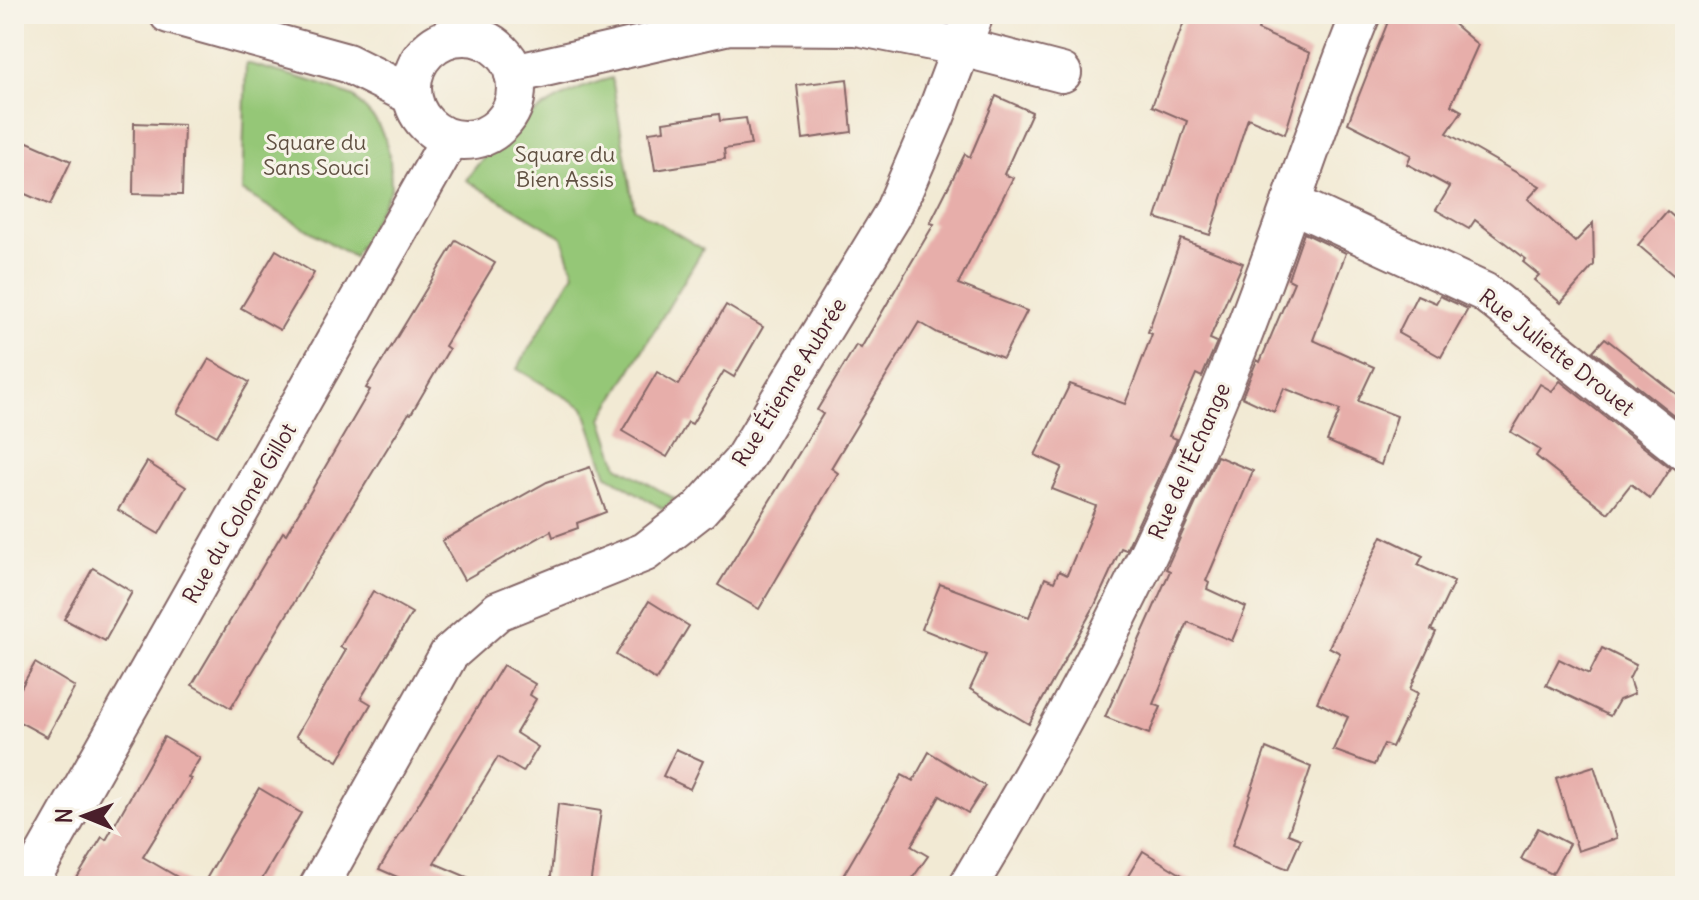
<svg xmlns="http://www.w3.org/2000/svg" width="1699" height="900" font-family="Delius,sans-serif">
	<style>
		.green { fill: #95c777; stroke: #707351; stroke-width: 2 }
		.building { fill: #e7aeaa }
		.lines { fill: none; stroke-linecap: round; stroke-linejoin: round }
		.street-casing { stroke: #856666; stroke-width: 42 }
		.street { stroke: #fff; stroke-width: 38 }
		.labels { text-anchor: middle; stroke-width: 6; stroke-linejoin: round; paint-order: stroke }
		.park-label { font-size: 22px; fill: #605142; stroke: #f7f3e8 }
		.street-label { font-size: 22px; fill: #4a1f2b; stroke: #f7f3e8 }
	</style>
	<rect width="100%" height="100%" fill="#f7f3e8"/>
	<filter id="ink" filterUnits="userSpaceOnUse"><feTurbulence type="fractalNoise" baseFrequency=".0125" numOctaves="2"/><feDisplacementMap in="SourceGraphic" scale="16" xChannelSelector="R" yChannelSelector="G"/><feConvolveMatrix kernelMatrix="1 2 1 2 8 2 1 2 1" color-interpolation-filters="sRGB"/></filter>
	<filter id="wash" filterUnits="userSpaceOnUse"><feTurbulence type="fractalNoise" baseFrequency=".006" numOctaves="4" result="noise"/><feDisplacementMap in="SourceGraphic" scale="32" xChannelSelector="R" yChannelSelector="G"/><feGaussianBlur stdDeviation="1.8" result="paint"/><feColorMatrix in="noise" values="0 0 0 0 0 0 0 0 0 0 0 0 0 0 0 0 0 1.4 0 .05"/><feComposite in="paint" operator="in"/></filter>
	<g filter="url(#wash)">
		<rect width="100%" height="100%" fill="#f2ead4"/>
		<g class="green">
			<polygon points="246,63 315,82 354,97 376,121 385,139 390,157 391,189 354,257 242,191"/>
			<path d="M612 78 634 208 703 249 602 418 618 466 675 499 663 509 607 475 584 408 517 369 574 273 562 237 466 180C501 130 554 93 612 78Z"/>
		</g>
		<g id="blocks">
			<g class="building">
				<polygon points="1187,14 1242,14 1260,23 1258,30 1310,53 1285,134 1248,118 1210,235 1156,218 1187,121 1152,106"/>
				<polygon points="1391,14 1442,14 1478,45 1451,105 1462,111 1447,133 1540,186 1528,199 1575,242 1593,223 1594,265 1561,303 1534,280 1539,275 1523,262 1526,259 1475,220 1469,229 1436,210 1450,187 1407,164 1411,155 1348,123"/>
				<polygon points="847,79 852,132 803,139 797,85"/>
				<polygon points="996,96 1032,112 1004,174 1013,178 958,284 1027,311 1003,358 938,333 919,322 831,468 838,473 759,609 718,585 823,414 817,410 856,345 861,348 934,224 930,223 965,154 970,157"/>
				<polygon points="719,114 720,121 746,118 751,145 724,149 725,159 655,170 649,132 664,130 663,122"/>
				<polygon points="134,123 184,125 182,195 133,194"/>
				<polygon points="14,136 71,161 50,205 14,189"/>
				<polygon points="1667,211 1685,227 1685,285 1638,245"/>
				<polygon points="1304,233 1346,253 1313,340 1374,367 1358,401 1397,416 1381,465 1327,441 1340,410 1284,388 1274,412 1242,397 1257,360 1260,362 1294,282 1288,279"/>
				<polygon points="1181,239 1243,263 1213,331 1210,339 1217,342 1202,377 1196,374 1169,436 1177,439 1157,483 1126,550 1121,548 1095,605 1029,724 970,689 986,655 922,629 940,584 1029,617 1045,578 1054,582 1059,571 1067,575 1096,506 1052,489 1062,467 1035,455 1070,384 1125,404 1152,334 1148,332"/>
				<polygon points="456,240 495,263 445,346 449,349 411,414 409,413 350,509 231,708 192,685 283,532 286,534 370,390 366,388"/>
				<polygon points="276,250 314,273 280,330 241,308"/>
				<polygon points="1417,295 1436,303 1440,296 1468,309 1441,357 1398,333"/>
				<polygon points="726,305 763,327 734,377 724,371 692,424 688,422 667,457 622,431 657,372 679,385"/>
				<polygon points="1605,338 1685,401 1685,424 1593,351"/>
				<polygon points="209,359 249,382 217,436 177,413"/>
				<polygon points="1560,381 1670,468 1650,499 1631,484 1608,513 1536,456 1540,450 1511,432 1540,384 1552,391"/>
				<polygon points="1217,456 1253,471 1206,581 1209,583 1207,589 1246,607 1232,641 1188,622 1153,704 1161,707 1149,734 1105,717 1170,571 1166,569"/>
				<polygon points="147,462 186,487 159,534 118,510"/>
				<polygon points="590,467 606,512 577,523 578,528 553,537 551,531 464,580 442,541 547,482"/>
				<polygon points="1382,536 1423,556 1418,565 1454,582 1431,630 1436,632 1410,689 1418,693 1392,747 1384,744 1374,765 1333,750 1348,717 1317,702 1340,653 1329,647"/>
				<polygon points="93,568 132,592 105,641 64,619"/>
				<polygon points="373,591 412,613 361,698 371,704 338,761 296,736 346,650 340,647"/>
				<polygon points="649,601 689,626 656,680 616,655"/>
				<polygon points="1602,648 1636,665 1629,679 1634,694 1619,700 1610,716 1546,685 1559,659 1589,674"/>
				<polygon points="35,663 75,687 47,737 14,719 14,700"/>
				<polygon points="503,665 535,684 530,695 536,699 516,733 538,747 523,772 498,757 434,863 488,886 418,886 379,869"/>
				<polygon points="164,737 200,758 188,778 191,779 143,857 193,886 72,886 102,837 106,840"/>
				<polygon points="1266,748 1311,767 1288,834 1301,839 1288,869 1232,846"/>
				<polygon points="676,749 703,761 690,789 663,776"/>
				<polygon points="929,752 985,786 968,813 940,796 911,846 928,856 907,886 837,886 902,775 913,781"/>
				<polygon points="1594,766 1617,838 1578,851 1556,778"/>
				<polygon points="259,788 301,813 258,886 202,886"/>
				<polygon points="558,804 601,811 590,886 550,886"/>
				<polygon points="1538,828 1569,844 1552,874 1521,859"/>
				<polygon points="1143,851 1200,886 1122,886"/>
			</g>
		</g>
	</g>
	<g filter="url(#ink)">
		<use href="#blocks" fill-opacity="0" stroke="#856666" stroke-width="2"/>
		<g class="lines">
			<defs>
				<g id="street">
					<polyline points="169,14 347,63 411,95"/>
					<circle cx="464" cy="88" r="52"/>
					<polyline points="514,74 729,25 857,26 962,47 1062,73"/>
					<polyline points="1291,203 1484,292 1685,452"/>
					<polyline points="27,886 450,139"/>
					<polyline points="319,886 449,654 498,611 645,552 699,510 742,462 893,214 935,117 974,14"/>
					<path d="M968 886C1070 716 1163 540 1235 355 1280 243 1315 126 1361 14"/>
				</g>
			</defs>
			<use href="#street" class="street-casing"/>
			<use href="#street" class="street"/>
		</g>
	</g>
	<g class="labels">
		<g class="park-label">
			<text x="316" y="150">Square du<tspan x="316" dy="25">Sans Souci</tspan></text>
			<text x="565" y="162">Square du<tspan x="565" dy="25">Bien Assis</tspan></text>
		</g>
		<g class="street-label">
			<text transform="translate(1557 352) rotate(38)" y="8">Rue Juliette Drouet</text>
			<text transform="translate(789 382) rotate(-58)" y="8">Rue Étienne Aubrée</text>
			<text transform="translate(1189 461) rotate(-66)" y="8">Rue de l'Échange</text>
			<text transform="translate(239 513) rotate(-60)" y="8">Rue du Colonel Gillot</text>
		</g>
	</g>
	<rect width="1699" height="900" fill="none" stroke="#f7f3e8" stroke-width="48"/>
	<g transform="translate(84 816) rotate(271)" stroke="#f7f3e8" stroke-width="6" paint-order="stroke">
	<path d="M0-6L14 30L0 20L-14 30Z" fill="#4a1f2b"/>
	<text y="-12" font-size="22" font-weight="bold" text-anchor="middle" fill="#4a1f2b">N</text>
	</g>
</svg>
